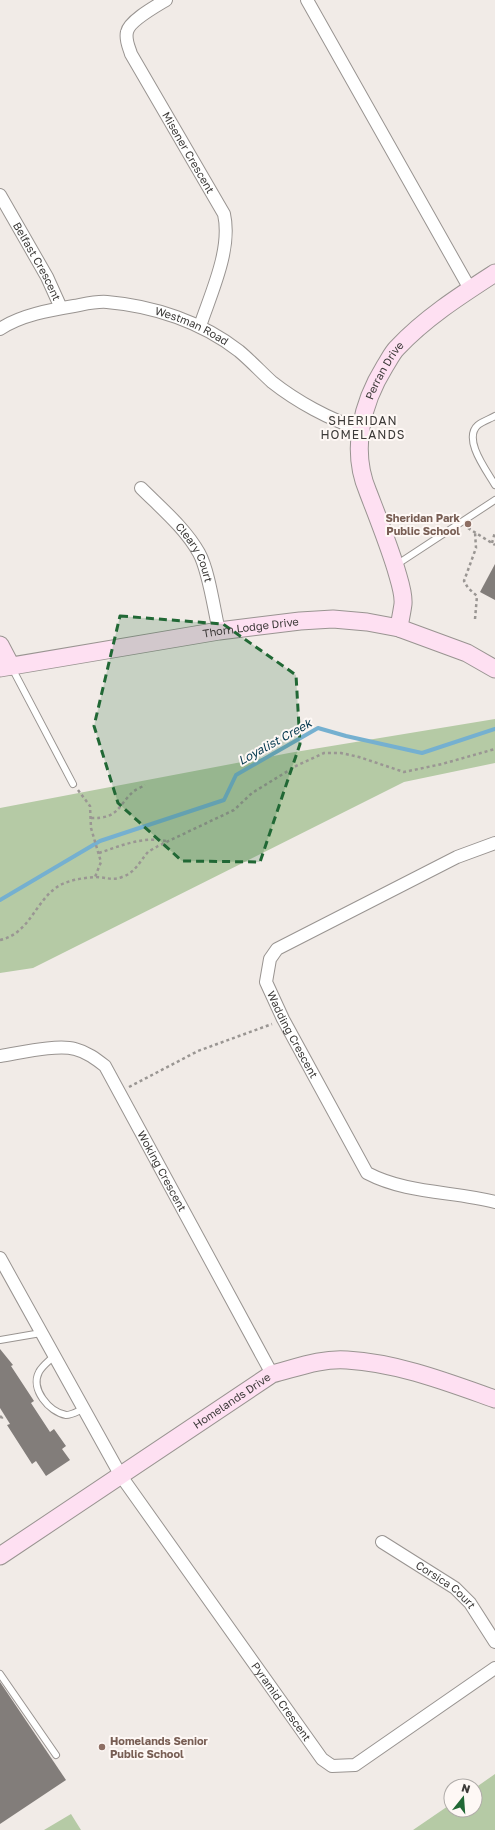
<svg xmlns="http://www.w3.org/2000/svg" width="495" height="1830" font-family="'Golos Text',sans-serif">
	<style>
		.green { fill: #b5caa5 }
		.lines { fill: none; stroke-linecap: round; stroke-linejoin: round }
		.stream { stroke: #75b0d0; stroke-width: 4 }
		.building { fill: #827d7a }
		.lane-casing { stroke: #999491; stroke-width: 8 }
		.street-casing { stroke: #999491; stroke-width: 14 }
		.secondary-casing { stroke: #999491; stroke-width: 19 }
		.path { stroke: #9a9693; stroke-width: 2.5; stroke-dasharray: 3 3; stroke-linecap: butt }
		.lane { stroke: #fff; stroke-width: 6 }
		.street { stroke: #fff; stroke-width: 12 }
		.secondary { stroke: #fee0f2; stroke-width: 17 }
		.marked { fill: #216835; fill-opacity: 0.2; stroke: #216835; stroke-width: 3; stroke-dasharray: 8 5; stroke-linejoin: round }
		.education-dot { fill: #8d6e63; stroke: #fef8f5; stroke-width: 1.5 }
		.labels { text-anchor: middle; stroke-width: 4; stroke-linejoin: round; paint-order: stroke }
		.street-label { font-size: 11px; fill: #3c3a38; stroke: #fef8f5 }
		.education-label { font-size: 11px; font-weight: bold; fill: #785e54; stroke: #fef8f5; text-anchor: end }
		.neighbourhood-label { font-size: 12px; letter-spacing: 1px; fill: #3c3a38; stroke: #fef8f5 }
		.water-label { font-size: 12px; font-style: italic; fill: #05394f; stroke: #fef8f5 }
	</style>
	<rect width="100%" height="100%" fill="#f1ebe7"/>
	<g class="green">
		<polygon points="495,719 495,763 404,782 33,968 0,973 0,808 289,753"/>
		<polygon points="495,1774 495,1830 413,1830 451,1804 451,1810 475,1810 475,1788"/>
		<polygon points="71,1814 81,1830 44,1830"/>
	</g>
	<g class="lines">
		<polyline class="stream" points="0,900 100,841 224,800 236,775 318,728 346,736 422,753 495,729"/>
	</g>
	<g class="building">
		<polygon points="495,564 495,600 480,592"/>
		<polygon points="0,1349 13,1365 11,1366 34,1401 31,1403 50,1432 54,1429 66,1446 62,1449 70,1460 46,1476 36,1461 32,1464 7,1425 10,1424 0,1408"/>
		<polygon points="0,1682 66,1780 0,1824"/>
	</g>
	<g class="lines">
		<defs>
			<g id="lane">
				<path d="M495 416C490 419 483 421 478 425 462 439 487 471 495 485"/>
				<polyline points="396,565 495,500"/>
				<polyline points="12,668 73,784"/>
				<polyline points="0,1340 41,1333"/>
				<path d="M54 1356C49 1361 42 1366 39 1372 30 1389 49 1412 66 1415 72 1415 78 1411 83 1409"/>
				<polyline points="0,1674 56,1755"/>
			</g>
			<g id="street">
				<path id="s1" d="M166 0C156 6 129 21 127 32 125 40 129 47 131 54L224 214C232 249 211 293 200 326"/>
				<polyline points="307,0 470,289"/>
				<path id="s2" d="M0 195 47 277 61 308"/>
				<path id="s3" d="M0 329C21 315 50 310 74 306 85 304 97 301 107 302 154 306 202 322 239 351 251 361 261 372 272 382 296 401 330 420 360 429"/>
				<path id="s4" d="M141 488C161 508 185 528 199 553 209 571 214 610 219 631"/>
				<path id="s5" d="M495 843 457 857 277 949 270 959 266 982 283 1019 367 1173C407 1194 453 1191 495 1202"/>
				<path id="s6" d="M0 1056C20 1053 57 1044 75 1049 87 1052 96 1059 105 1066L272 1374"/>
				<path id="s7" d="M0 1258 121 1476 322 1759 332 1766 355 1765 495 1668"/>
				<path id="s8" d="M382 1542 455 1588 470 1603 495 1642"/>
			</g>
			<g id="secondary">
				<path id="s9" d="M399 628C400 620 402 612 403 604 404 593 399 580 396 569 388 543 378 518 368 492 350 450 362 403 385 366 389 360 392 353 397 348 425 318 461 295 495 273"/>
				<polyline points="0,645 11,666"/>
				<path id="s10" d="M0 668 219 631 300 621 333 619 367 622 399 628 467 653 495 669"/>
				<path id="s11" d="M0 1556 272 1374C296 1368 321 1358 347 1360 398 1363 447 1382 495 1399"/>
			</g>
		</defs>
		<use href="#lane" class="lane-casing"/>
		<use href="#street" class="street-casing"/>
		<use href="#secondary" class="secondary-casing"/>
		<g class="path">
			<polyline points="468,528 495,545"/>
			<polyline points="492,543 495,532"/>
			<polyline points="475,619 477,596 468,588 464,581 476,548 475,532"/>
			<polyline points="78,790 90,806 91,828 101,862 95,877"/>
			<path d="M91 818C119 819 117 806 134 791 137 789 142 787 145 785"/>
			<path d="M99 853C120 846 143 836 166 841"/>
			<path d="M0 940C29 934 35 902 57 887 68 880 82 878 95 877 105 877 113 881 122 877 135 873 140 861 148 852 151 850 155 848 158 846L234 810 252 793 296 766 324 753H341L359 757 404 772 442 764 495 749"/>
			<polyline points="129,1087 198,1051 272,1024"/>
			<polyline points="0,1416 2,1418 0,1420"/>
		</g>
		<use href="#lane" class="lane"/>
		<use href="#street" class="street"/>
		<use href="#secondary" class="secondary"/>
	</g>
	<path class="marked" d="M120 616 223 624 296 675 300 744 260 862 182 861 118 803 94 726Z"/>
	<g class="education-dot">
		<circle cx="468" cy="524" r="4"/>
		<circle cx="102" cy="1747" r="4"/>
	</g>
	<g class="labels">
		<g class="street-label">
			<text dy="4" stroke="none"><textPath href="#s1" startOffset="188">Misener Crescent</textPath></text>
			<text dy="4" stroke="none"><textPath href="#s2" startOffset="76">Belfast Crescent</textPath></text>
			<text dy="4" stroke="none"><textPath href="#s3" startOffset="200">Westman Road</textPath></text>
			<text dy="4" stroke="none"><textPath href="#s9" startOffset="270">Perran Drive</textPath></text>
			<text dy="4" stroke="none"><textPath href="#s4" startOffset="85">Cleary Court</textPath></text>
			<text dy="4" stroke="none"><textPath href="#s10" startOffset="254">Thorn Lodge Drive</textPath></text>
			<text dy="4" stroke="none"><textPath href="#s5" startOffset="337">Wadding Crescent</textPath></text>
			<text dy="4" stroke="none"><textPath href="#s6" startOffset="230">Woking Crescent</textPath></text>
			<text dy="4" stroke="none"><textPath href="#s11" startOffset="279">Homelands Drive</textPath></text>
			<text dy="4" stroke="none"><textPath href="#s8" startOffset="77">Corsica Court</textPath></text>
			<text dy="4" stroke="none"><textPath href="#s7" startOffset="526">Pyramid Crescent</textPath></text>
		</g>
		<g class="education-label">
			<text x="460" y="522">Sheridan Park<tspan x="460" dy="13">Public School</tspan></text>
			<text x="110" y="1745" text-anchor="start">Homelands Senior<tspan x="110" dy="13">Public School</tspan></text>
		</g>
		<g class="neighbourhood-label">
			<text x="363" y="425">SHERIDAN<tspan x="363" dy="14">HOMELANDS</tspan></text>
		</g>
		<g class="water-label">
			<text transform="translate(275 742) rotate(-29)" y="4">Loyalist Creek</text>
		</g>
	</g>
	<g transform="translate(463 1798) rotate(17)"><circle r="19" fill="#fef8f5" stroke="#b0aca9"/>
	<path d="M0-3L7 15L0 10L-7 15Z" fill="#216835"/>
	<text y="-6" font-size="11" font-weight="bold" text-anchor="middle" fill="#3c3a38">N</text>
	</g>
</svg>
